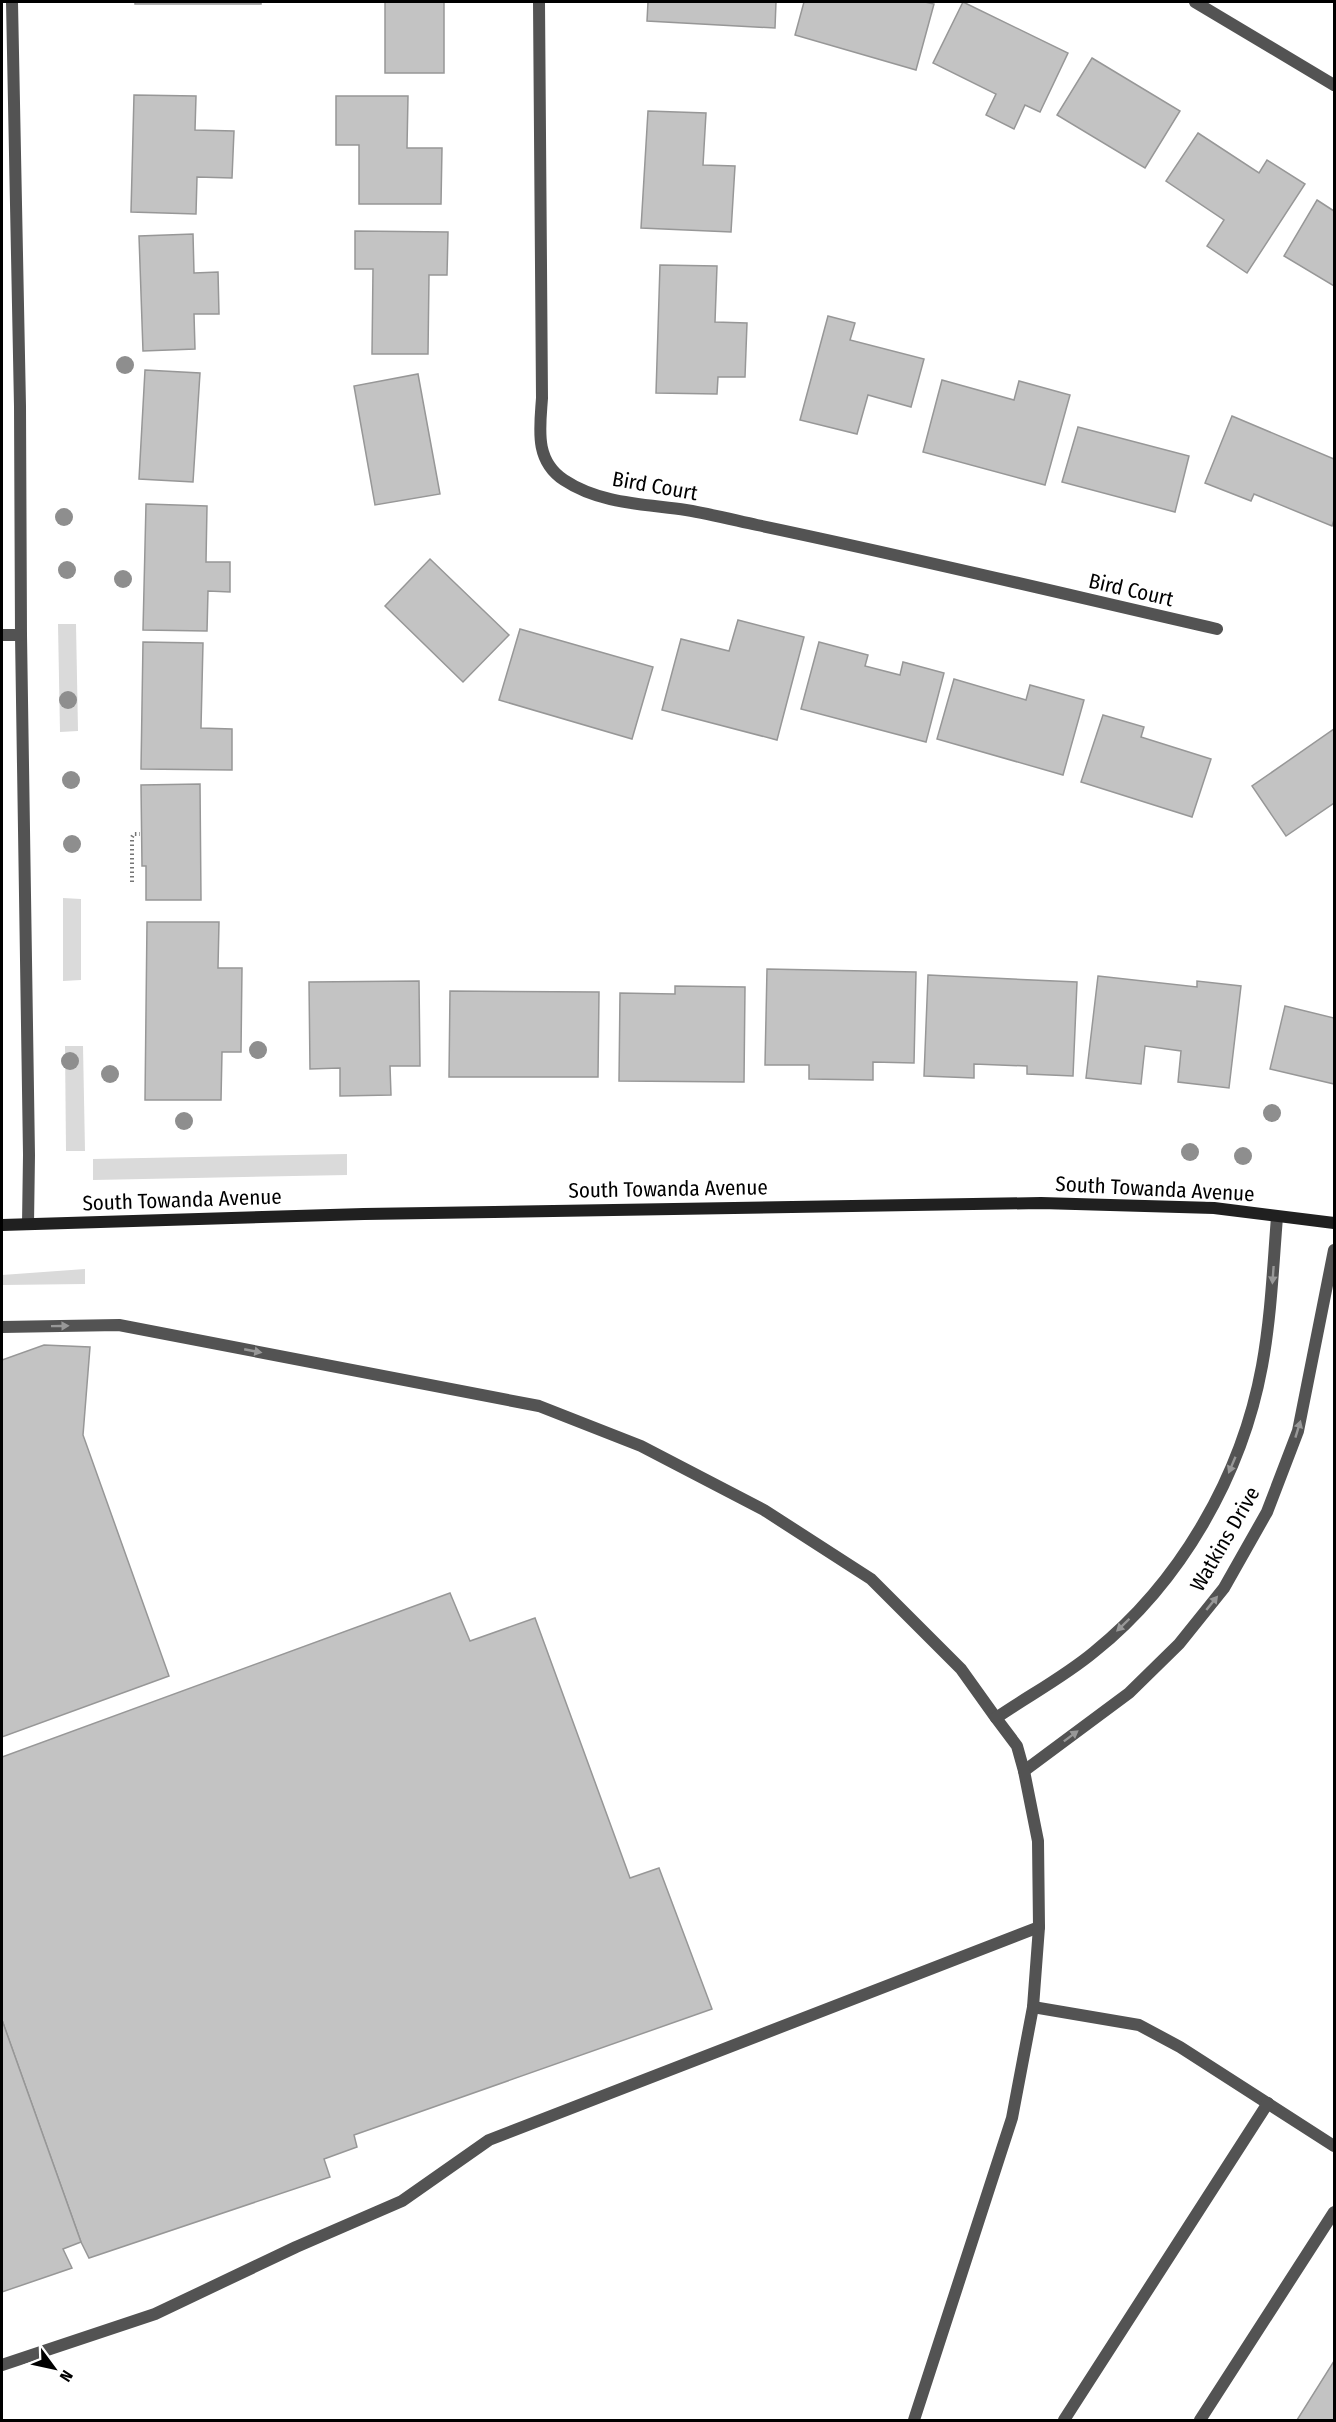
<svg xmlns="http://www.w3.org/2000/svg" width="1336" height="2422" font-family="'Fira Sans Condensed',sans-serif">
	<style>
		.green { fill: #dadada }
		.building { fill: #c3c3c3; stroke: #979797; stroke-width: 1.5 }
		.lines { fill: none; stroke-linecap: round; stroke-linejoin: round }
		.path { stroke: #757575; stroke-width: 4; stroke-dasharray: 1.5 3; stroke-linecap: butt }
		.service { stroke: #535353; stroke-width: 12 }
		.minor { stroke: #535353; stroke-width: 12 }
		.secondary { stroke: #202020; stroke-width: 12 }
		.tree { fill: #8e8e8e }
		.oneway { fill: #989898 }
		.labels { text-anchor: middle; stroke-width: 5; stroke-linejoin: round; paint-order: stroke }
		.street-label { font-size: 21px; fill: #000; stroke: #fff }
	</style>
	<rect width="100%" height="100%" fill="#fff"/>
	<g class="green">
		<polygon points="58,624 76,624 78,731 60,732"/>
		<polygon points="63,898 81,899 81,980 63,981"/>
		<polygon points="65,1046 83,1046 85,1151 66,1151"/>
		<polygon points="347,1154 347,1175 93,1180 93,1159"/>
		<polygon points="85,1269 85,1284 2,1285 2,1275"/>
	</g>
	<g class="building">
		<rect x="135" y="2" width="126" height="2"/>
		<rect x="385" y="2" width="59" height="71"/>
		<polygon points="648,2 776,2 775,28 647,21"/>
		<polygon points="804,2 925,2 934,4 916,70 795,35"/>
		<polygon points="963,2 1068,53 1040,112 1025,105 1014,129 986,115 996,94 933,63"/>
		<polygon points="1092,58 1180,111 1145,168 1057,115"/>
		<polygon points="134,95 196,96 195,130 234,131 232,178 197,177 196,214 131,212"/>
		<polygon points="336,96 408,96 407,148 442,148 441,204 359,204 359,145 336,145"/>
		<polygon points="648,111 706,113 703,165 735,166 731,232 641,228"/>
		<polygon points="1198,133 1259,173 1267,160 1305,184 1247,273 1207,246 1224,220 1166,181"/>
		<polygon points="1317,200 1334,211 1334,286 1284,256"/>
		<polygon points="355,231 448,232 447,275 429,275 428,354 372,354 373,269 355,269"/>
		<polygon points="193,234 194,273 218,272 219,314 194,314 195,349 143,351 139,236"/>
		<polygon points="660,265 717,266 715,322 747,323 745,377 718,377 717,394 656,393"/>
		<polygon points="828,316 855,323 850,340 924,359 911,407 868,395 857,434 800,420"/>
		<polygon points="145,370 200,373 193,482 139,479"/>
		<polygon points="418,374 440,494 375,505 354,386"/>
		<polygon points="942,380 1014,400 1019,381 1070,395 1045,485 923,452"/>
		<polygon points="1232,416 1334,459 1334,520 1332,526 1254,494 1251,501 1205,483"/>
		<polygon points="1078,427 1189,456 1175,512 1062,482"/>
		<polygon points="146,504 207,506 206,562 230,562 230,592 208,591 207,631 143,630"/>
		<polygon points="430,559 509,635 463,682 385,606"/>
		<polygon points="738,620 804,637 777,740 662,710 681,639 729,651"/>
		<polygon points="520,629 653,667 632,739 499,700"/>
		<polygon points="143,642 203,643 201,728 232,729 232,770 141,769"/>
		<polygon points="819,642 868,655 865,666 900,675 903,662 944,673 926,742 801,709"/>
		<polygon points="954,679 1026,700 1030,685 1084,700 1063,775 937,739"/>
		<polygon points="1103,715 1144,727 1141,737 1211,759 1192,817 1081,782"/>
		<polygon points="1334,729 1334,803 1286,836 1252,786"/>
		<polygon points="200,784 201,900 146,900 146,866 142,866 141,785"/>
		<polygon points="147,922 219,922 218,968 242,968 241,1052 222,1052 221,1100 145,1100"/>
		<polygon points="767,969 916,972 914,1063 873,1062 873,1080 809,1079 809,1065 765,1065"/>
		<polygon points="928,975 1077,982 1073,1076 1027,1074 1027,1066 974,1064 974,1078 924,1076"/>
		<polygon points="1098,976 1197,987 1197,981 1241,986 1229,1088 1178,1082 1181,1051 1145,1046 1141,1084 1086,1078"/>
		<polygon points="419,981 420,1066 390,1066 391,1095 340,1096 340,1068 310,1069 309,982"/>
		<polygon points="675,986 745,987 744,1082 619,1081 620,993 675,994"/>
		<polygon points="450,991 599,992 598,1077 449,1077"/>
		<polygon points="1285,1006 1334,1018 1334,1084 1270,1069"/>
		<polygon points="44,1345 90,1347 83,1435 169,1676 2,1737 2,1360"/>
		<polygon points="450,1593 470,1641 535,1618 630,1878 659,1868 712,2009 354,2135 357,2147 324,2159 330,2177 89,2258 81,2242 2,2020 2,1757"/>
		<polygon points="2,2020 81,2242 63,2249 72,2268 2,2292"/>
		<polygon points="1334,2361 1334,2420 1297,2420"/>
	</g>
	<g class="lines">
		<polyline class="path" points="132,882 132,837 134,834 140,834"/>
		<g class="service">
			<polyline points="2,1327 119,1325 539,1406 641,1446 764,1510 871,1579 961,1669 996,1718"/>
			<polyline points="1033,2007 1139,2025 1180,2047 1334,2146"/>
			<polyline points="2,2365 155,2314 296,2247 402,2201 489,2140 1039,1927"/>
			<polyline points="1064,2420 1268,2103"/>
			<polyline points="1200,2420 1334,2212"/>
		</g>
		<g class="minor">
			<polyline points="12,2 20,406 21,635 29,1155 28,1224"/>
			<path d="M539 2 542 398C540 428 534 460 564 480 600 504 645 504 686 510 710 514 734 520 757 525 911 557 1064 594 1217 629"/>
			<polyline points="1195,2 1334,85"/>
			<polyline points="2,635 21,635"/>
			<polyline points="1024,1771 1129,1693 1179,1644 1224,1588 1267,1512 1298,1431 1334,1250"/>
			<path d="M914 2420 1012 2118 1033 2007 1039 1927 1038 1841 1024 1771 1017 1746 996 1718C1028 1696 1064 1677 1094 1652 1181 1582 1242 1475 1262 1366 1271 1317 1273 1267 1277 1217"/>
		</g>
		<polyline class="secondary" points="2,1225 364,1214 1041,1203 1214,1208 1334,1223"/>
	</g>
	<g class="tree">
		<circle cx="125" cy="365" r="9"/>
		<circle cx="64" cy="517" r="9"/>
		<circle cx="67" cy="570" r="9"/>
		<circle cx="123" cy="579" r="9"/>
		<circle cx="68" cy="700" r="9"/>
		<circle cx="71" cy="780" r="9"/>
		<circle cx="72" cy="844" r="9"/>
		<circle cx="258" cy="1050" r="9"/>
		<circle cx="70" cy="1061" r="9"/>
		<circle cx="110" cy="1074" r="9"/>
		<circle cx="1272" cy="1113" r="9"/>
		<circle cx="184" cy="1121" r="9"/>
		<circle cx="1190" cy="1152" r="9"/>
		<circle cx="1243" cy="1156" r="9"/>
	</g>
	<defs><path id="oneway-solid" d="M-6-.8H1V-3.2L6.5 0L1 3.2V.8H-6Z" transform="scale(1.5)"/></defs>
	<g class="oneway">
		<use href="#oneway-solid" transform="translate(1273 1275) rotate(94)"/>
		<use href="#oneway-solid" transform="translate(60 1326) rotate(-1)"/>
		<use href="#oneway-solid" transform="translate(253 1351) rotate(11)"/>
		<use href="#oneway-solid" transform="translate(1298 1429) rotate(-73)"/>
		<use href="#oneway-solid" transform="translate(1232 1465) rotate(113)"/>
		<use href="#oneway-solid" transform="translate(1212 1603) rotate(-51)"/>
		<use href="#oneway-solid" transform="translate(1123 1625) rotate(136)"/>
		<use href="#oneway-solid" transform="translate(1071 1736) rotate(-37)"/>
	</g>
	<g class="labels">
		<g class="street-label">
			<text transform="translate(655 486) rotate(10)" y="7">Bird Court</text>
			<text transform="translate(1131 590) rotate(13)" y="7">Bird Court</text>
			<text transform="translate(668 1189) rotate(-1)" y="7">South Towanda Avenue</text>
			<text transform="translate(1155 1189) rotate(3)" y="7">South Towanda Avenue</text>
			<text transform="translate(182 1200) rotate(-2)" y="7">South Towanda Avenue</text>
			<text transform="translate(1225 1539) rotate(-60)" y="7">Watkins Drive</text>
		</g>
	</g>
	<rect width="1336" height="2422" fill="none" stroke="#000000" stroke-width="6"/>
	<g transform="translate(54 2368) rotate(123)" stroke="#ffffff" stroke-width="4.5" paint-order="stroke">
	<path d="M0-4.5L10 22L0 15L-10 22Z" fill="#000000"/>
	<text y="-9" font-size="16" font-weight="bold" text-anchor="middle" fill="#000000">N</text>
	</g>
</svg>
